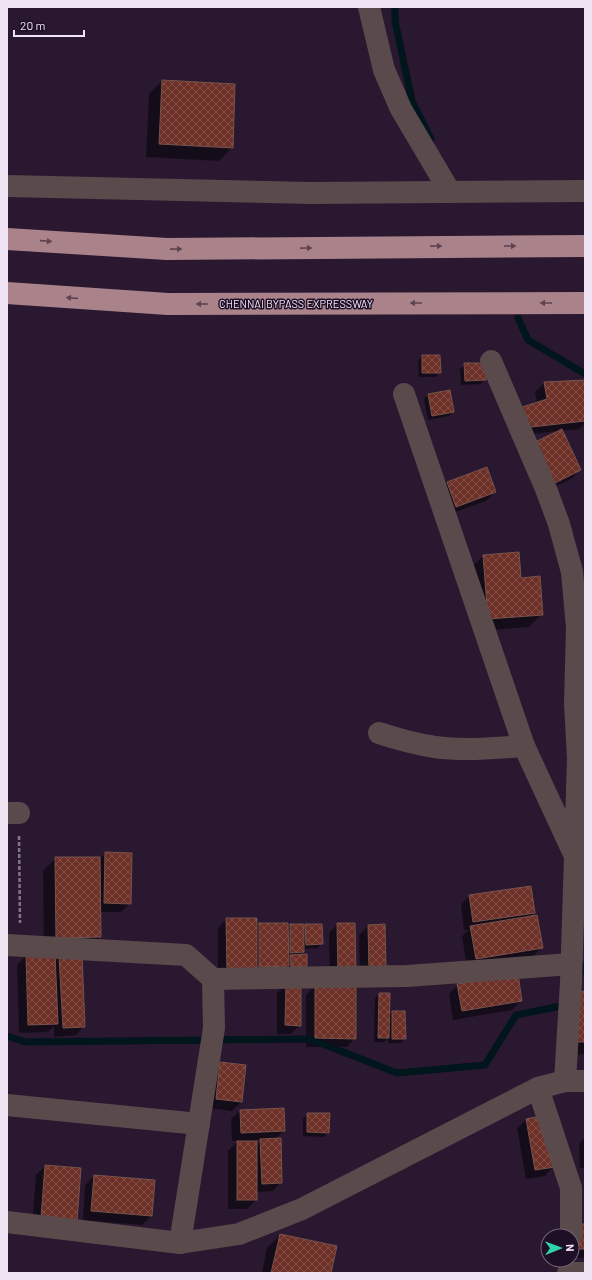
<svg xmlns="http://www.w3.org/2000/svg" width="592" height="1280" font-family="Barlow,sans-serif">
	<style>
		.shadow { fill: #0007; fill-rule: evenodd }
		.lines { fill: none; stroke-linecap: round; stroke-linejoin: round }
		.stream { stroke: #00151c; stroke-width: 7 }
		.building { fill: url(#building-cross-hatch); stroke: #77534c }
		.path { stroke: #84768a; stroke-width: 2.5; stroke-dasharray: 4 2; stroke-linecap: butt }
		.minor { stroke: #5a4a4c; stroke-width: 22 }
		.highway { stroke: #aa8289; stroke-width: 22 }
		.oneway { fill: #5e4353 }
		.labels { text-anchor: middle; stroke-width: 3; stroke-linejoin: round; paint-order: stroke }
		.street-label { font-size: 11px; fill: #efe3f4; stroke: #1f0f26 }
	</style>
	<defs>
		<pattern id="building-cross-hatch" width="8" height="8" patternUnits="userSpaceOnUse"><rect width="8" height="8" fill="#6d3027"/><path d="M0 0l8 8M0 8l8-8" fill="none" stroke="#824e47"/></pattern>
	</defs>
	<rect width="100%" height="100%" fill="#291830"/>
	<g class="shadow">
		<polygon points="162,81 232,148 219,161 146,157 149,94"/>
		<polygon points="422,356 440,372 436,377 419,377 418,361"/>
		<polygon points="465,364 485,380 481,384 461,385 460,369"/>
		<polygon points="585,381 585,423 579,429 561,431 580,470 571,479 546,491 559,431 514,436 537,403 535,392 544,383"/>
		<polygon points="428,395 453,412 449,416 428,420 424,399"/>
		<polygon points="447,483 495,492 486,501 447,515 438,492"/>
		<polygon points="483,556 520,579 542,614 529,627 475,631 470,569"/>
		<polygon points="105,853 130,903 121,912 99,912 100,937 87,950 44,950 43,871 56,858 99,860"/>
		<polygon points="470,896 534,913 529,918 542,947 533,956 467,967 462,936 469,930 464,930 461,904"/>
		<path d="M227 919 256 927 259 924 287 928 290 925H303V928L306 925H321L322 944 317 948 303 949V952L300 956 306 966 302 970 218 977V928ZM280 965V967L254 968V966Z"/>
		<polygon points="338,924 355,1038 347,1047 306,1047 306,995 315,986 330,986 329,933"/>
		<polygon points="368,926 385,967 360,976 359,935"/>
		<polygon points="26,956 54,962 59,957 84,1026 76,1035 54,1037 54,1026 48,1032 19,1033 17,965"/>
		<polygon points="286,984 300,1025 291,1034 277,1034 277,993"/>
		<polygon points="458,985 521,1001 512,1010 453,1020 449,994"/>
		<polygon points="585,992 585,1054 564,1055"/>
		<polygon points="380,994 388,1016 392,1012 404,1012 405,1039 401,1043 388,1043 388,1038 384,1042 374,1042 375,998"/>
		<polygon points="220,1063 241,1102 232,1111 207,1108 212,1072"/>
		<path d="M240 1111 284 1131 275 1139 281 1182 273 1191 256 1192V1200L247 1209H228V1151L238 1141H232L231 1119ZM256 1140H261L256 1145Z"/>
		<polygon points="308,1114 328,1132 324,1137 303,1136 303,1118"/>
		<polygon points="526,1120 553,1167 545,1176 526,1179 517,1128"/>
		<polygon points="585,1137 585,1168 580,1168 579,1144"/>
		<polygon points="45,1166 67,1229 32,1226 36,1175"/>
		<polygon points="94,1176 151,1216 142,1225 83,1220 85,1185"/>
		<polygon points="585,1225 585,1258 572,1258 572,1236"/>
		<polygon points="280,1235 330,1273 262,1273 267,1248"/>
	</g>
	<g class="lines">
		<g class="stream">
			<polyline points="395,7 395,21 412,101 431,139"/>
			<polyline points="518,318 528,340 585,374"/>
			<polyline points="578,976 585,965"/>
			<polyline points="7,1036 25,1042 310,1039 397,1073 485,1065 516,1015 561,1006 564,1001"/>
		</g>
	</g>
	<g class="building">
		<polygon points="162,80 235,84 233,148 159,144"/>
		<polygon points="422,355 440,355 441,373 422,373"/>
		<polygon points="464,363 485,363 486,380 465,381"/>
		<polygon points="585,380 585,421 522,428 519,408 547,399 544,382"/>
		<polygon points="450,390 454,412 432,416 428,394"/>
		<polygon points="562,429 581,470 555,483 535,442"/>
		<polygon points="487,467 496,492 456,507 447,482"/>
		<polygon points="519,552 521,578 540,576 543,615 488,619 483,555"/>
		<polygon points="105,852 132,853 131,904 104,903"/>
		<polygon points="55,857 100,857 101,937 56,938"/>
		<polygon points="531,886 535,913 473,922 469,895"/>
		<polygon points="537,915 543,948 476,959 470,926"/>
		<polygon points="226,918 257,918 257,969 227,969"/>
		<polygon points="259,923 288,923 289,966 259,967"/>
		<polygon points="337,923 355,923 356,976 338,976"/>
		<polygon points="290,924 304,924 304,952 290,953"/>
		<polygon points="305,924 322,924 323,944 306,945"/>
		<polygon points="385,924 386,968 369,968 368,925"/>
		<polygon points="55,954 58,1024 28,1025 26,955"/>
		<polygon points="307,954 307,966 291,967 290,955"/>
		<polygon points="82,955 85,1027 63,1028 59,956"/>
		<polygon points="518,974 522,1001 462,1011 457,984"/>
		<polygon points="286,983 301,983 301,1026 285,1025"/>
		<polygon points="315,985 356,985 356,1039 315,1038"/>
		<polygon points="585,991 585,1042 576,1042 573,992"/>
		<polygon points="379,993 390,993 389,1038 378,1038"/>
		<polygon points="392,1011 405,1011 406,1039 392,1039"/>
		<polygon points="220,1062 246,1065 242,1102 216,1099"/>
		<polygon points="284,1108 285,1131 241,1133 240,1110"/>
		<polygon points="307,1113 330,1113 329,1133 307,1132"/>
		<polygon points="546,1115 555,1167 535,1170 526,1119"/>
		<polygon points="281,1138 282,1183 262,1184 260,1139"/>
		<rect x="237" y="1141" width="20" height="59"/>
		<polygon points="45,1165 81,1168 77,1221 41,1218"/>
		<polygon points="94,1175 155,1180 152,1216 91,1211"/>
		<polygon points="576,1224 585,1224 585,1249 577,1249"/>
		<polygon points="280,1234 337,1246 331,1273 271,1273"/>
	</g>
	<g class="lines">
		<polyline class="path" points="19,836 20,923"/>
		<g class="minor">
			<polyline points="369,7 384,70 401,109 450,192"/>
			<polyline points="7,186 311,193 585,191"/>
			<polyline points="491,361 546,489 559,524 572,572 577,628 575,703 578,759 575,851"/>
			<polyline points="404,394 524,746 575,856 571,982 565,1081"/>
			<path d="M379 733C397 739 415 744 435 747 464 751 495 748 524 746"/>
			<polyline points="7,813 19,813"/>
			<polyline points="7,945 186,955 213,979 214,1028 180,1243"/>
			<polyline points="213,979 407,976 571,964"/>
			<polyline points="538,1088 571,1188 571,1236"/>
			<polyline points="7,1105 199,1124"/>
			<polyline points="7,1222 180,1243 239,1234 302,1209 538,1088 565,1081 585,1081"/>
			<polyline points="568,1273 585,1273"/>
		</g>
		<g class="highway">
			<polyline points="7,239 167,249 585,246"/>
			<polyline points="7,293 168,304 585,303"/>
		</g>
	</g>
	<defs><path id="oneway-solid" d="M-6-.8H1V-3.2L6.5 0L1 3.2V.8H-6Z"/></defs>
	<g class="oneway">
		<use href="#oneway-solid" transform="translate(46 241) rotate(4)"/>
		<use href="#oneway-solid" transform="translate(436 246) rotate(-1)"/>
		<use href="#oneway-solid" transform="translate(510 246)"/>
		<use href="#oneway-solid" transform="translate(306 248) rotate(-1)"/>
		<use href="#oneway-solid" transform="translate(176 249) rotate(-1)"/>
		<use href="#oneway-solid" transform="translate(72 298) rotate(-176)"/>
		<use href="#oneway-solid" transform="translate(416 303) rotate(180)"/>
		<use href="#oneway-solid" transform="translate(546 303) rotate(180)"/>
		<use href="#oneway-solid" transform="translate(202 304) rotate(180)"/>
	</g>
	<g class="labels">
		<g class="street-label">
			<text x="296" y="308">CHENNAI BYPASS EXPRESSWAY</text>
		</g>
	</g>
	<rect width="592" height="1280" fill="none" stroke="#efe3f4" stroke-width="16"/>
	<g transform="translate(560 1248) rotate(89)"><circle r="19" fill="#1f0f26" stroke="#726478"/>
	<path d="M0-3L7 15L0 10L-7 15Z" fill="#2ed4aa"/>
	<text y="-6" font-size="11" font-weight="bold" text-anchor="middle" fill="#efe3f4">N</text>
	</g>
	<path d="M14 30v6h70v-6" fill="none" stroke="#efe3f4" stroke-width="2"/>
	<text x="20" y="30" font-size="12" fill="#efe3f4" stroke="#1f0f26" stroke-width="3" paint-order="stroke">20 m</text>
</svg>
